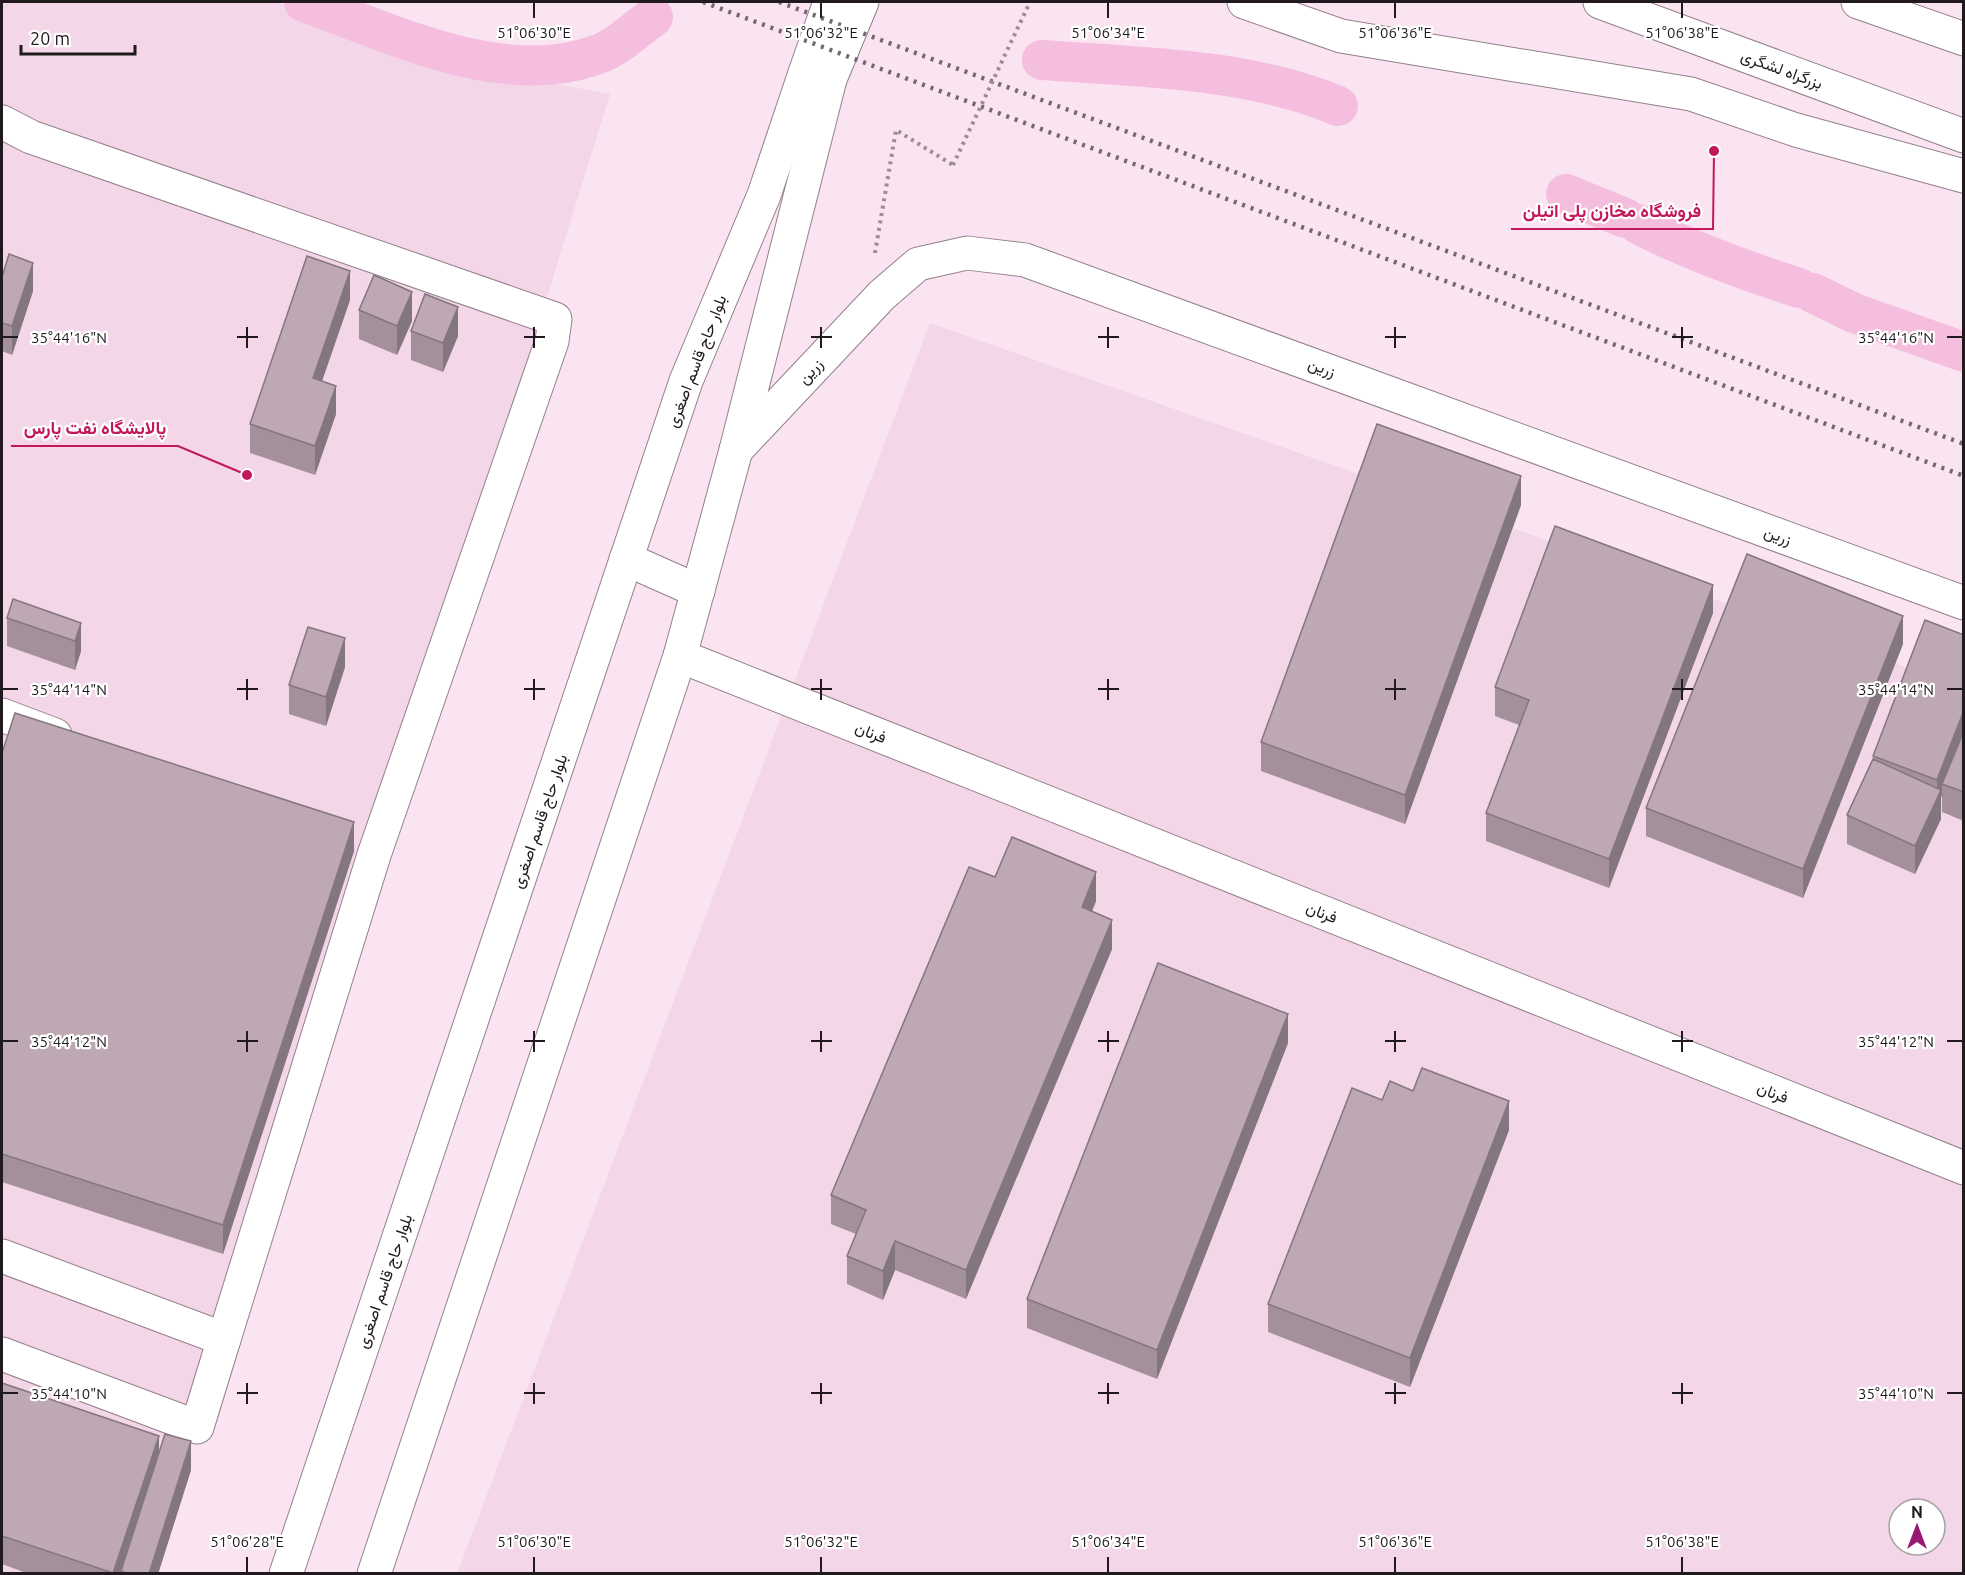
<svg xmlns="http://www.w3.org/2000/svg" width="1965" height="1575" font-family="Ubuntu,Vazirmatn,sans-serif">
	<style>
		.built { fill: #f3d6e7; fill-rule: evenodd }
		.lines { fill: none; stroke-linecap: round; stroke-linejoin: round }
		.canal { stroke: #f5bedf; stroke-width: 40 }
		.minor-casing { stroke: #93808b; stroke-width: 35 }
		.major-casing { stroke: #93808b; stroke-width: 35 }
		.highway-casing { stroke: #93808b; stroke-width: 35 }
		.path { stroke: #9b8c95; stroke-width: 4; stroke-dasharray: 3 4.5; stroke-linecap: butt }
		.minor { stroke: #fff; stroke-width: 33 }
		.major { stroke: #fff; stroke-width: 33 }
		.highway { stroke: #fff; stroke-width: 33 }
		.rail { stroke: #74686f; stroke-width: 4.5; stroke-dasharray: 3 6; stroke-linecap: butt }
		.path-bridge { stroke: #9b8c95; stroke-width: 4; stroke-dasharray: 3 4.5; stroke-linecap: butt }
		.wall { fill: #a3909b }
		.shaded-wall { fill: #84767e }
		.building { fill: #bda8b4; stroke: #84767e; stroke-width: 1.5 }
		.ticks { fill: none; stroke: #20191d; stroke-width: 2 }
		.labels { text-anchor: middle; stroke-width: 4.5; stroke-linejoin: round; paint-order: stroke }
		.street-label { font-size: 16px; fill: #20191d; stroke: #fff }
		.ticks-label { font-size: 15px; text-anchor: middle; fill: #20191d; stroke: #fff; stroke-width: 4.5; stroke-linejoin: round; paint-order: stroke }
		.leader { fill: none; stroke: #c2185b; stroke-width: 2 }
		.callout-dot { fill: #c2185b; stroke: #fff; stroke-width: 2 }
		.callout-label { font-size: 18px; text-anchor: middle; font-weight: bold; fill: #c2185b; stroke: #fff; stroke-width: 4.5; stroke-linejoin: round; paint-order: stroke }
	</style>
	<rect width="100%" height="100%" fill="#fae4f1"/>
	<g class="built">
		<polygon points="2,2 276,2 447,64 610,94 151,1573 2,1572"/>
		<path d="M930 323 1963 687V1573L457 1574ZM1899 1509H1935V1545H1899Z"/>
	</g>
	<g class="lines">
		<g class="canal">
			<path d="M304 2C392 33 502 89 596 55 617 48 635 30 653 17"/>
			<path d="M1042 60C1138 67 1249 68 1338 106"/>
			<polyline points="1566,194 1625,218"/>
			<path d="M1638 224C1690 251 1743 270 1799 288"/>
			<polyline points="1813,293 1854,313 1964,352"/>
		</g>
		<defs>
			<g id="minor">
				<polyline points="2,122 31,137 555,319 552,341 374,855 224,1339 2,1256"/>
				<polyline points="736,450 882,295 918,264 967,253 1025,260 1964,603"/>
				<polyline points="680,656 1964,1168"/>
				<polyline points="2,715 55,735"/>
				<polyline points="2,1354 197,1427 224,1339"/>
			</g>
			<g id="major">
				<polyline points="626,559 698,591"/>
				<polyline points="286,1574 686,381 764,195 805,73"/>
				<polyline points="374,1574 680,656 736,450 830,79"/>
			</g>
			<g id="highway">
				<polyline points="1244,2 1341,36 1691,94 1796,130 1964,176"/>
				<polyline points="1600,2 1964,136"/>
				<polyline points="1858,2 1964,39"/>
				<polyline points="805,73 830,2"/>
				<polyline points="830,79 862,2"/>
			</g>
		</defs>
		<use href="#minor" class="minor-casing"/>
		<use href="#major" class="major-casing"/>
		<use href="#highway" class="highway-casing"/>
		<polyline class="path" points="875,253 896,130 953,165"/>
		<use href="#minor" class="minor"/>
		<use href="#major" class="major"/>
		<use href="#highway" class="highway"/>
		<g class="rail">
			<polyline points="703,2 1964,476"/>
			<polyline points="779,2 1964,444"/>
		</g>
		<polyline class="path-bridge" points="953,165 1030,2"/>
	</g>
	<g class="wall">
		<polygon points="2,277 33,291 12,355 2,351"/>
		<polygon points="350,300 322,381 336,414 315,475 250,453 250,424"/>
		<polygon points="359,310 412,321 397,355 359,339"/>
		<polygon points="411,331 458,336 443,372 411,360"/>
		<polygon points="1521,505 1405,824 1261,771 1261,742"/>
		<polygon points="1713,613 1609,888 1486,841 1486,813 1519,725 1495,716 1495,687"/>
		<polygon points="7,618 81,623 81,651 75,670 7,646"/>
		<polygon points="1964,635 1964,821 1942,812 1942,794 1941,798 1941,819 1915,874 1847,844 1847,815 1873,760 1873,756"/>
		<polygon points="1903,644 1803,898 1646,836 1646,808"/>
		<polygon points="345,667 326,726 289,714 289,685"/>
		<polygon points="2,753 354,851 223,1254 2,1182"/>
		<polygon points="1096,901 1092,911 1112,949 966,1299 895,1270 883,1300 847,1284 847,1256 856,1234 831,1224 831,1195"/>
		<polygon points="1288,1043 1157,1379 1027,1328 1027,1299"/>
		<polygon points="1382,1100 1509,1130 1410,1387 1268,1332 1268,1304"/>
		<polygon points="2,1383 159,1452 191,1470 158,1574 29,1574 2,1564"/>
	</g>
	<g class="shaded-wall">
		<polygon points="33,263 33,291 12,355 12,326"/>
		<polygon points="350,271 350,300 313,407 313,378"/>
		<polygon points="412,292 412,321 397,355 397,326"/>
		<polygon points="458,307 458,336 443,372 443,343"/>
		<polygon points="336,386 336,414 315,475 315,446"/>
		<polygon points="1521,476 1521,505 1405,824 1405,795"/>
		<polygon points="1713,585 1713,613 1609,888 1609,859"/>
		<polygon points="1903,616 1903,644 1803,898 1803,869"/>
		<polygon points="81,623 81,651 75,670 75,641"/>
		<polygon points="345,638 345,667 326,726 326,697"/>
		<polygon points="1964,710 1964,739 1942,784 1942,794 1941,798 1941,819 1915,874 1915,846 1937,799 1937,780"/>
		<polygon points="354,822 354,851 223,1254 223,1225"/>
		<polygon points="1096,872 1096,901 1082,936 1082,907"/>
		<polygon points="1112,920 1112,949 966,1299 966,1270"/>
		<polygon points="1288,1014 1288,1043 1157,1379 1157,1350"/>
		<polygon points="1509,1101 1509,1130 1410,1387 1410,1358"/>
		<polygon points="895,1241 895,1270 883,1300 883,1271"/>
		<polygon points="159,1436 159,1465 121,1571 121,1574 113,1574"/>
		<polygon points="191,1441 191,1470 158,1574 149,1574"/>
	</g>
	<g class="building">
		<polygon points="9,254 33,263 12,326 2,323 2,277"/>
		<polygon points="307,256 350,271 313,378 336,386 315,446 250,424"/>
		<polygon points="374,275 412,292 397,326 359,310"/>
		<polygon points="425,294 458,307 443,343 411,331"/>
		<polygon points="1377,424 1521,476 1405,795 1261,742"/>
		<polygon points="1555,526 1713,585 1609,859 1486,813 1529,700 1495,687"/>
		<polygon points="1747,554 1903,616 1803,869 1646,808"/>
		<polygon points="13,599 81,623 75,641 7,618"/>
		<polygon points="1925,620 1964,635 1964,710 1937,780 1873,756"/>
		<polygon points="308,627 345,638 326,697 289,685"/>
		<polygon points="15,713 354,822 223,1225 2,1154 2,753"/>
		<polygon points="1964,731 1964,792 1942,784"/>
		<polygon points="1873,759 1941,790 1915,846 1847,815"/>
		<polygon points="1012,837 1096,872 1082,907 1112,920 966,1270 895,1241 883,1271 847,1256 866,1210 831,1195 969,867 995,877"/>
		<polygon points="1158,963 1288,1014 1157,1350 1027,1299"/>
		<polygon points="1422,1068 1509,1101 1410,1358 1268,1304 1352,1088 1382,1100 1390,1081 1413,1091"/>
		<polygon points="2,1383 159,1436 113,1573 2,1536"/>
		<polygon points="165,1434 191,1441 149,1574 129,1574 121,1571"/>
	</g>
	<path class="ticks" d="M534 3V18M821 3V18M1108 3V18M1395 3V18M1682 3V18M247 327V348M534 327V348M821 327V348M1108 327V348M1395 327V348M1682 327V348M3 337H18M237 337H258M524 337H545M811 337H832M1098 337H1119M1385 337H1406M1672 337H1693M1947 337H1962M247 679V700M534 679V700M821 679V700M1108 679V700M1395 679V700M1682 679V700M3 689H18M237 689H258M524 689H545M811 689H832M1098 689H1119M1385 689H1406M1672 689H1693M1947 689H1962M247 1031V1052M534 1031V1052M821 1031V1052M1108 1031V1052M1395 1031V1052M1682 1031V1052M3 1041H18M237 1041H258M524 1041H545M811 1041H832M1098 1041H1119M1385 1041H1406M1672 1041H1693M1947 1041H1962M247 1383V1404M534 1383V1404M821 1383V1404M1108 1383V1404M1395 1383V1404M1682 1383V1404M3 1393H18M237 1393H258M524 1393H545M811 1393H832M1098 1393H1119M1385 1393H1406M1672 1393H1693M1947 1393H1962M247 1557V1572M534 1557V1572M821 1557V1572M1108 1557V1572M1395 1557V1572M1682 1557V1572"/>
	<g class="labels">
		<g class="street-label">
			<text transform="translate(1782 69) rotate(20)" y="6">بزرگراه لشگری</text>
			<text transform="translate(696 361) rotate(-69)" y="6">بلوار حاج قاسم اصغری</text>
			<text transform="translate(1322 367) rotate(20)" y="6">زرین</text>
			<text transform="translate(810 371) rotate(-47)" y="6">زرین</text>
			<text transform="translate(1778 535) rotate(20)" y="6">زرین</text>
			<text transform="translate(871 732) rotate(22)" y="6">فرنان</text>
			<text transform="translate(539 821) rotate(-71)" y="6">بلوار حاج قاسم اصغری</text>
			<text transform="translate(1322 912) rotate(22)" y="6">فرنان</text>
			<text transform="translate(1773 1092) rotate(22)" y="6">فرنان</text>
			<text transform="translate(384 1281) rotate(-71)" y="6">بلوار حاج قاسم اصغری</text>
		</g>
	</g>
	<g class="ticks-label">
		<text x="534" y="38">51°06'30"E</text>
		<text x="821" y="38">51°06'32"E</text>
		<text x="1108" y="38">51°06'34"E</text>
		<text x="1395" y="38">51°06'36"E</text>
		<text x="1682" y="38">51°06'38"E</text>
		<text x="69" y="343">35°44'16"N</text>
		<text x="1896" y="343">35°44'16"N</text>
		<text x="69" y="695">35°44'14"N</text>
		<text x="1896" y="695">35°44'14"N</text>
		<text x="69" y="1047">35°44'12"N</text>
		<text x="1896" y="1047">35°44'12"N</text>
		<text x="69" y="1399">35°44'10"N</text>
		<text x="1896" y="1399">35°44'10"N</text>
		<text x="247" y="1547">51°06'28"E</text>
		<text x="534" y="1547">51°06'30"E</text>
		<text x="821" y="1547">51°06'32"E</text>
		<text x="1108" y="1547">51°06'34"E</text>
		<text x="1395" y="1547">51°06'36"E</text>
		<text x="1682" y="1547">51°06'38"E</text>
	</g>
	<path class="leader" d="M1714 151L1713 229H1511M247 475L178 446H11"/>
	<g class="callout-dot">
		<circle cx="1714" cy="151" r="6"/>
		<circle cx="247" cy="475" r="6"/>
	</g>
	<g class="callout-label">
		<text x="1612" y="217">فروشگاه مخازن پلی اتیلن</text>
		<text x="95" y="434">پالایشگاه نفت پارس</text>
	</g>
	<rect width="1965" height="1575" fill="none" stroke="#20191d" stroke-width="6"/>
	<g transform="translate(1917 1527)"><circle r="28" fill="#ffffff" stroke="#a6a3a5" stroke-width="1.5"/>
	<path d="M0-4.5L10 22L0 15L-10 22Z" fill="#961a73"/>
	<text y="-9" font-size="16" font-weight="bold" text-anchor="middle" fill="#20191d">N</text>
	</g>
	<path d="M21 45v9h114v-9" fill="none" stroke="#20191d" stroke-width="3"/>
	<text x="30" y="45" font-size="18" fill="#20191d" stroke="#ffffff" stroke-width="4.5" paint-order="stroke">20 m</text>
</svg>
